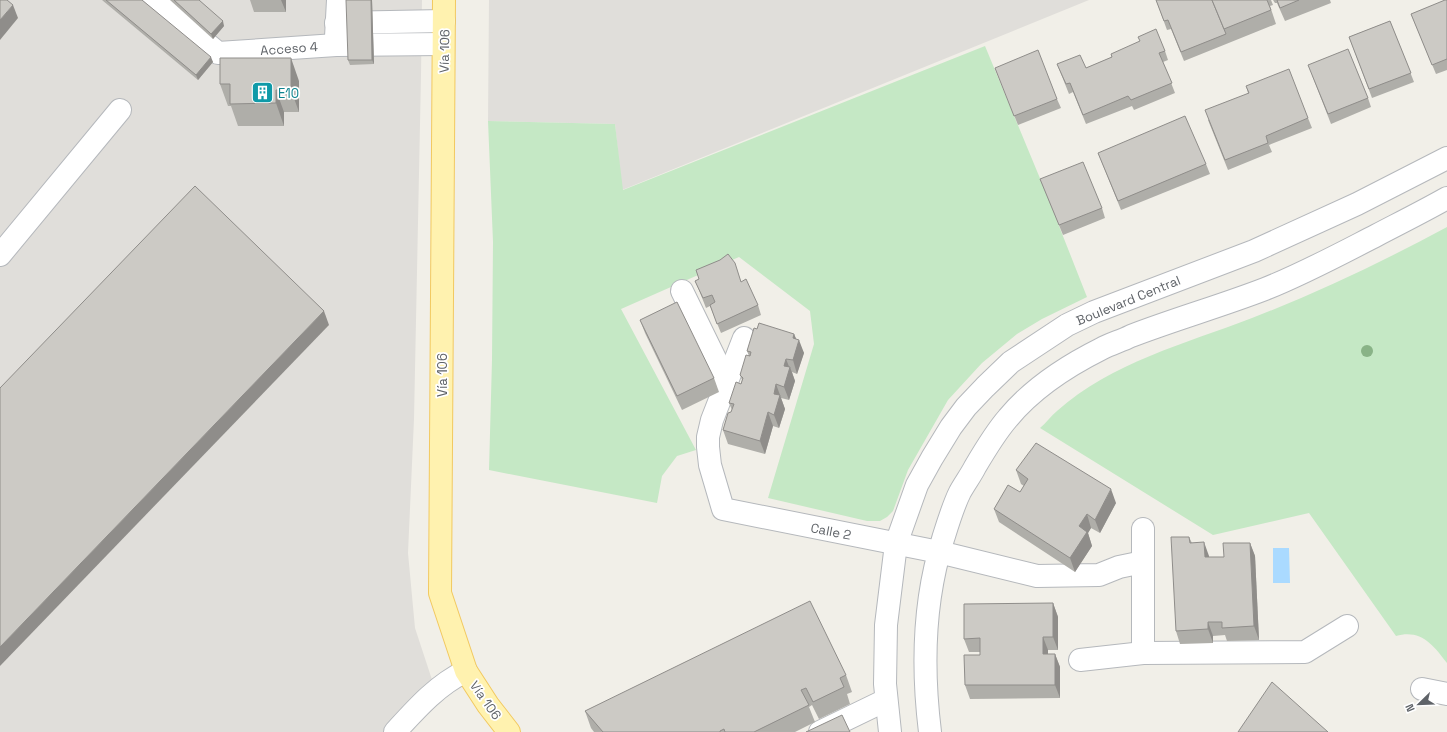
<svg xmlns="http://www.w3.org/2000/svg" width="1447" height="732" font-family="'Space Grotesk',sans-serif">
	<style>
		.industrial { fill: #e0deda }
		.green { fill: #c5e8c5 }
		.water { fill: #aadaff }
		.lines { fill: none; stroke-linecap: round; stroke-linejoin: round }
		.minor-casing { stroke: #b5b8bc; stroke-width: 24 }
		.major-casing { stroke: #f2c960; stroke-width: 24 }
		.minor { stroke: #fff; stroke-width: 22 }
		.major { stroke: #fff2af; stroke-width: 22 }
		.tree { fill: #89b387 }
		.wall { fill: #afaea9 }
		.shaded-wall { fill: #8f8d8a }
		.building { fill: #cccac5; stroke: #8f8d8a }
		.labels { text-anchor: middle; stroke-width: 3.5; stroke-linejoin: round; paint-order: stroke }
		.street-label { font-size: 13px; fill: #5f6368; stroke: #fff }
		.culture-label { font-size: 13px; fill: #0d838f; stroke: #fff; text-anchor: start }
	</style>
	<rect width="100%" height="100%" fill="#f1efe8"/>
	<g class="industrial">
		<polygon points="0,0 422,0 421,75 414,419 408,553 415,628 438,698 407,732 0,732"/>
		<polygon points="489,0 1089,0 622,190 615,124 488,121"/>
	</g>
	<g class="green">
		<polygon points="985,46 1044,188 1087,297 1042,319 1017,334 982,363 948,400 908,470 893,511 887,517 880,521 867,521 768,498 814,344 810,311 739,257 621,309 696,450 677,456 662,476 657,503 489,470 492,360 493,242 488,121 615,124 623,190"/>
		<path d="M1447 227V663C1433 645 1421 629 1396 636L1309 513 1213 535 1040 428C1046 423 1051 416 1057 411 1112 362 1185 344 1252 318 1319 292 1384 261 1447 227Z"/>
	</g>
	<polygon class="water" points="1273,548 1289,548 1290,583 1273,583"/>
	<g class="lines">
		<defs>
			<g id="minor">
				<polyline points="154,0 218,53 336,45 443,44"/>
				<polyline points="336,23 444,21"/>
				<polyline points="336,37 338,0"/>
				<polyline points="0,255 120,110"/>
				<polyline points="682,291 727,383"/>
				<polyline points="744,338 712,420 708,437 708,447 710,465 723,509 939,552 1037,576 1099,575 1119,567 1143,562"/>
				<polyline points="1143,653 1143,529"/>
				<polyline points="1080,660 1143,653 1305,652 1347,626"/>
				<polyline points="1422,689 1447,694"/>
				<path d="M395 732C416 709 437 685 466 671"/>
				<polyline points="820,732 886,700"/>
				<polyline points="890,732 885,684 886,625 896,544 917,485 932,458 951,427 966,407 985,387 1011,362 1067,325 1094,312 1254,251 1357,204 1447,158"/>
				<path d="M930 732C922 667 923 602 943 539 948 523 953 506 960 492 965 483 971 475 975 467 985 450 995 433 1008 418 1032 389 1067 366 1101 349 1110 344 1121 341 1131 336 1175 319 1221 306 1265 289 1303 274 1340 254 1377 235 1400 223 1424 211 1447 198"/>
			</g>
			<polyline id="major" points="444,0 440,593 466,671 488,705 509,732"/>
		</defs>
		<use href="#minor" class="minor-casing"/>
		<use href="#major" class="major-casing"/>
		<use href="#minor" class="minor"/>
		<use href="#major" class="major"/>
	</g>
	<circle class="tree" cx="1367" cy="351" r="6"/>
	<g class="wall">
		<polygon points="102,0 142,0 213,62 198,80"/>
		<polygon points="170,0 199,0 224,26 213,39"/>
		<polygon points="250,0 286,0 286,12 254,12"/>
		<polygon points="372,0 374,64 350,65 348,60"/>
		<polygon points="1156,0 1271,0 1273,5 1270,6 1276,24 1184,61 1171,29 1167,30"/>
		<polygon points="1273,0 1330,0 1331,3 1285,21 1277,3 1275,3"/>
		<polygon points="1447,0 1447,70 1436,74 1411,14"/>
		<polygon points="1390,21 1414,82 1372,98 1349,37"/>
		<polygon points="1165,51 1168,60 1163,62 1175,93 1134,110 1132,106 1086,124 1073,92 1069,94 1057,64 1086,68 1112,57 1111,54"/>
		<polygon points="995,68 1057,99 1061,108 1018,125"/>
		<polygon points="1312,75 1368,98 1371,107 1331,124"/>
		<polygon points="299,81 299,112 284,112 284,126 238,126 231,106 228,106 220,84"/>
		<polygon points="1246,86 1308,118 1312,128 1269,145 1272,152 1228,170 1208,120 1248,93"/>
		<polygon points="1098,153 1206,164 1210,174 1121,210"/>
		<polygon points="1040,179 1102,208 1105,218 1063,235"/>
		<polygon points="696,270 741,282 758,305 761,315 721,333 710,306 706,308 699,290 695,281 699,279"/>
		<polygon points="640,320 714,378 719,392 682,410 645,333"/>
		<polygon points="794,334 796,339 804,353 797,374 792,372 795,381 789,400 781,398 785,409 779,428 773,426 765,454 728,444 723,430 732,410 729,403 741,384 742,380 740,375 749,356 747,351"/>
		<polygon points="1016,470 1116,503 1100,533 1091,528 1088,533 1092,546 1075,572 999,522 994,509 1020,492 1024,486 1021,484"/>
		<polygon points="1189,537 1192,543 1209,556 1209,557 1224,557 1250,543 1255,556 1259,640 1227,641 1225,635 1213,636 1213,643 1180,644 1176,631"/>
		<polygon points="1053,603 1058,617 1058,650 1048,650 1048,654 1055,654 1060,667 1060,698 970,699 965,685 980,655 980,652 969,652 964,639"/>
		<polygon points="846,675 852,692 847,694 850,704 819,719 812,705 809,707 815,722 795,732 594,732 591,728 585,711"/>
	</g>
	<g class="shaded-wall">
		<polygon points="281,0 286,0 286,12"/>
		<polygon points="371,0 372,0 374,64 372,60"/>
		<polygon points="13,5 18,18 0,40 0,20"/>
		<polygon points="223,21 224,26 213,39 211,34"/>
		<polygon points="211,57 213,62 198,80 196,75"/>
		<polygon points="291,58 299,81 299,112 291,90"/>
		<polygon points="276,90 284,112 284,126 276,103"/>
		<polygon points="324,311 329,325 0,666 0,647"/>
		<polygon points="794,334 798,343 799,340 804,353 797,374 793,360 793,338"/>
		<polygon points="786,359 790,369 790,367 795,381 789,400 784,387 784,366"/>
		<polygon points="776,384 785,409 779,428 774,415 774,394"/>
		<polygon points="768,412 773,426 765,454 760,441"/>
		<polygon points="1111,489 1116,503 1100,533 1095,520"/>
		<polygon points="1087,514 1091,528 1088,533 1092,546 1075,572 1070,558 1079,526"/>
		<polygon points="1204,542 1209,556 1210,571 1205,557"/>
		<polygon points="1250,543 1255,556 1259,640 1254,626"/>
		<polygon points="1053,603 1058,617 1058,650 1053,637"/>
		<polygon points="1208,622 1213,636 1213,643 1208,629"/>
		<polygon points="1043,637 1048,650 1048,667 1043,654"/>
		<polygon points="1055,654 1060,667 1060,698 1055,685"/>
	</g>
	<g class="building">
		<polygon points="0,0 7,0 13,5 0,20"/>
		<polygon points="106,0 142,0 211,57 196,75"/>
		<polygon points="174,0 199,0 223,21 211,34"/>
		<polygon points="346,0 371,0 372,60 348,60"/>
		<polygon points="1156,0 1212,0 1226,34 1181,52 1168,20 1164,21"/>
		<polygon points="1212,0 1267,0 1271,10 1224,29"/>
		<polygon points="1277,0 1299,0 1280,8"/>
		<polygon points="1445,0 1447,0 1447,59 1432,65 1411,14"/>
		<polygon points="1390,21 1411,73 1369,89 1349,37"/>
		<polygon points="1156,29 1165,51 1159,53 1172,83 1131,100 1128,96 1083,115 1070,83 1066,84 1057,64 1080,55 1086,68 1112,57 1111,54 1140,41 1138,37"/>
		<polygon points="1348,49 1368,98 1328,114 1308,65"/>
		<polygon points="1038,50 1057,99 1014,116 995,68"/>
		<polygon points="220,58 291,58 291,90 276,90 276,103 230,104 230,84 220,84"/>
		<polygon points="1289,69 1308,118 1266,136 1268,143 1225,160 1205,110 1249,93 1246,86"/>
		<polygon points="1185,116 1206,164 1118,201 1098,153"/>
		<polygon points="1083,162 1102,208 1059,225 1040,179"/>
		<polygon points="195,186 324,311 0,647 0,388"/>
		<polygon points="728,254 735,263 741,282 746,279 758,305 717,324 710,305 715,302 712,295 703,298 695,281 699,279 696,270 720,260"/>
		<polygon points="677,302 714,378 677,396 640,320"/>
		<polygon points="759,323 794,334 793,338 799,340 793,360 786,359 784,366 790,367 784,387 776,384 774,394 780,395 774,415 768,412 760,441 723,430 728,413 731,412 734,404 729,403 736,382 741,384 743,378 740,375 746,355 750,356 751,352 747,351 754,328 757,329"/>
		<polygon points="1036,443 1111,489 1095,520 1087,514 1079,526 1087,532 1070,558 994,509 1008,485 1020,492 1028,479 1016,470"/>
		<polygon points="1171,537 1189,537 1190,543 1204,542 1205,557 1224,557 1223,543 1250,543 1254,626 1222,628 1222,622 1208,622 1208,629 1176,631"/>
		<polygon points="810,601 846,675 840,678 844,687 813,702 806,688 801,690 809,705 754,732 725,732 724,729 720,731 720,732 603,732 585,711"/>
		<polygon points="1053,603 1053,637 1043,637 1043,654 1055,654 1055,685 965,685 964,655 980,655 980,638 964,639 964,604"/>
		<polygon points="1272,682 1328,732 1238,732"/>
		<polygon points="842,715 850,732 806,732"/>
	</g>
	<defs>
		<symbol id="building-square" viewBox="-11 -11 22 22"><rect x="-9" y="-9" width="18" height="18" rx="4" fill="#0f9aa8" stroke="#fff"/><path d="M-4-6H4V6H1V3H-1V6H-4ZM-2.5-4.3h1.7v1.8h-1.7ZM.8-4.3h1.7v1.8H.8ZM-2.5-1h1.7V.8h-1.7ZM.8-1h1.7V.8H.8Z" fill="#fff"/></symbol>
	</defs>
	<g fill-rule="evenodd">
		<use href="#building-square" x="250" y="80" width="25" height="25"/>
	</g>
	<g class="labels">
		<g class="street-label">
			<text transform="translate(289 48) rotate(-4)" y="5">Acceso 4</text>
			<text transform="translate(444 51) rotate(-89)" y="5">Vía 106</text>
			<text transform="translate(1128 300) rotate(-22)" y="5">Boulevard Central</text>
			<text transform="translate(442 375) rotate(-90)" y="5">Vía 106</text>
			<text transform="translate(831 531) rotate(11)" y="5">Calle 2</text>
			<text transform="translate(486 700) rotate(55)" y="5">Vía 106</text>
		</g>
		<g class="culture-label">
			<text x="278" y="98">E10</text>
		</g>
	</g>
	<g transform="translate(1419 704) rotate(247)" stroke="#ffffff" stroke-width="3" paint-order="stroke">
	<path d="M0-3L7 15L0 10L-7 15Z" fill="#5f6368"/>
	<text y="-6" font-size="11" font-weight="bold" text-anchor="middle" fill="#5f6368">N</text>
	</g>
</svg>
